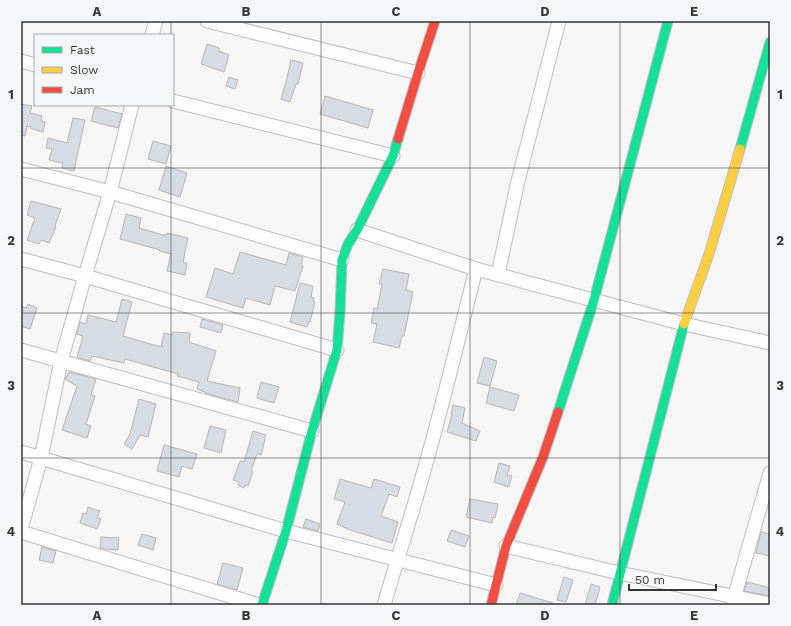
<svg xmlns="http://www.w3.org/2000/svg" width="791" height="626" font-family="'Work Sans',sans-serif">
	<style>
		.building { fill: #d7dbe4; stroke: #b5b5b6 }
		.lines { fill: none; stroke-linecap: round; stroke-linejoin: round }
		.street-casing { stroke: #bdbdbe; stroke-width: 15 }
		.fast-casing { stroke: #bdbdbe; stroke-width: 11 }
		.slow-casing { stroke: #bdbdbe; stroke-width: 11 }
		.jam-casing { stroke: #bdbdbe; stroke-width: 11 }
		.street { stroke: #fefefe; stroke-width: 13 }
		.fast { stroke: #16e098; stroke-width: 9 }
		.slow { stroke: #ffcf43; stroke-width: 9 }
		.jam { stroke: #f24e42; stroke-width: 9 }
		.grid { fill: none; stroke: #363637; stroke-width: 1; stroke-opacity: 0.55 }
		.neatline { fill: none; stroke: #363637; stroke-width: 1.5 }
		.grid-label { font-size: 13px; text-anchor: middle; font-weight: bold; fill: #363637 }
	</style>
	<rect width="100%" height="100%" fill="#f6f6f7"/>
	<g class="building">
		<polygon points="207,44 219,48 219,51 229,55 224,72 201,64"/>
		<polygon points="291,60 303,63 298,84 296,84 290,102 281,99 286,82"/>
		<polygon points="229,77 238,80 235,89 226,86"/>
		<polygon points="325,96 373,110 368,128 320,114"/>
		<polygon points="21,104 32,106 30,113 42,116 41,121 45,122 43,132 30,128 31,127 27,126 25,136 21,135"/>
		<polygon points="95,107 122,114 118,128 91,121"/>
		<polygon points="73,118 85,120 74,171 62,168 63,163 49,160 52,149 46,148 48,138 67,143"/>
		<polygon points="153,141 171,146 166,164 148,159"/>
		<polygon points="166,166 187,173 180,197 159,190"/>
		<polygon points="31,201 61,209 55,226 56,227 49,243 41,240 39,244 27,240 35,218 27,215"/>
		<polygon points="126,214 141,218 139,228 163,235 167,235 167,233 188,238 183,262 187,263 185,275 167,271 171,254 159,251 160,250 120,239"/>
		<polygon points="240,252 286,265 289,253 303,257 301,265 303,266 295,291 275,286 270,305 246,298 243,308 206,297 215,268 233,274"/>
		<polygon points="383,269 409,274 406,290 413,292 404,336 402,336 399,348 373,342 377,324 371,323 374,308 377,309 382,285 379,284"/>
		<polygon points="300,283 313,286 311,297 314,298 313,301 315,302 310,322 309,321 307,327 290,322"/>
		<polygon points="122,299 132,302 123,336 161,347 164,333 172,335 173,332 190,333 189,342 216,351 207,381 240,388 238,402 205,393 205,392 197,389 199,382 177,376 178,374 125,359 124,363 92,356 90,361 77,357 83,336 77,334 80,322 86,324 88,315 116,322"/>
		<polygon points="28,304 37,308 30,329 21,326 21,306 26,308"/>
		<polygon points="202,319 223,325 221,333 200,327"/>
		<polygon points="484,357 497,361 490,386 477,383"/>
		<polygon points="69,372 96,379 91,395 95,396 86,424 91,426 87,438 62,430 77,386 65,379"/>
		<polygon points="261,382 279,387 274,403 257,398"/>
		<polygon points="490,387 519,395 514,411 486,403"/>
		<polygon points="139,399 156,404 148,437 140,435 132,449 124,444 130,434"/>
		<polygon points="453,405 465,408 462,423 480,431 476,441 447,432 452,415 451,415"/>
		<polygon points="210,426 226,430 221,453 204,448"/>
		<polygon points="253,431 266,435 261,455 257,454 251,471 253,472 248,486 245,485 244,488 238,485 239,482 233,480 240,461 244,462"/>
		<polygon points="164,445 197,454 192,469 182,466 179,477 157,471"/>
		<polygon points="499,463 510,466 507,475 512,476 509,487 494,482"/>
		<polygon points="340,479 371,488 374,479 400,487 397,497 389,494 381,516 398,522 392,543 350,530 337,524 345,502 334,499"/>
		<polygon points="470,499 498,504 495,518 493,517 492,523 466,517"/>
		<polygon points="88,507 100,511 97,518 101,519 97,529 80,523 83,513 86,514"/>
		<polygon points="306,519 320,524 318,531 303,527"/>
		<polygon points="451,530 469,536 465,547 447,541"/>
		<polygon points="761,532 770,534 770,556 756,553"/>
		<polygon points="142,534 156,538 153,550 138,545"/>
		<polygon points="101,537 119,538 118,550 104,549 100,548"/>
		<polygon points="42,547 56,551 53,563 39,560"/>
		<polygon points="223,563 243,568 237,590 217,584"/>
		<polygon points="564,577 573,580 566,602 557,600"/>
		<polygon points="747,582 770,588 770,596 744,591"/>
		<polygon points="591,584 600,587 595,605 585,605"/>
		<polygon points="520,593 553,603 552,605 516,605"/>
	</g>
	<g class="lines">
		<defs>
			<g id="street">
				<polyline points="207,21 418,73"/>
				<polyline points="152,35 156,21"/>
				<polyline points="21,61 35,65"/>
				<polyline points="173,101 393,156"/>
				<polyline points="21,169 110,192 342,260"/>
				<polyline points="357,230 476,269 684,324 770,343"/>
				<polyline points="21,259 85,276 337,350"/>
				<polyline points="498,274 518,181 559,21"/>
				<polyline points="21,350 312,431"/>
				<polyline points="21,452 286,531 496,585"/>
				<polyline points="21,529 41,458 61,361 85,276 110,192 132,105"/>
				<polyline points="21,532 259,605"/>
				<polyline points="506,546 619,573 770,604"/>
				<path d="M384 605C398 556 414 508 427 460 445 396 460 332 476 269"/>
				<polyline points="732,605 770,473"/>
			</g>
			<g id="fast">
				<polyline points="740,149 770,42"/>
				<polyline points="558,412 594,300 668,21"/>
				<polyline points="262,605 286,531 312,431 337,350 340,312 342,260 348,244 357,230 393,156 398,139"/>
				<polyline points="612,605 684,324"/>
			</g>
			<polyline id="slow" points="684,324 709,254 740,149"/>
			<g id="jam">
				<polyline points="398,139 418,73 435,21"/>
				<polyline points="491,605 506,546 543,457 558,412"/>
			</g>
		</defs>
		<use href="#street" class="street-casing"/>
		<use href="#fast" class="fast-casing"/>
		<use href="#slow" class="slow-casing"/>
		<use href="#jam" class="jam-casing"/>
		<use href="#street" class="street"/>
		<use href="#fast" class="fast"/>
		<use href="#slow" class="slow"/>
		<use href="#jam" class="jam"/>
	</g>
	<path class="grid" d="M171 21V35M321 21V605M470 21V605M620 21V605M171 105V605M21 168H770M21 313H770M21 458H770"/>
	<rect width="791" height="626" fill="none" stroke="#f5f6f8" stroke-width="44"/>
	<rect x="34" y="34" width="140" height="72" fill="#f5f6f8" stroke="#a9a9ab"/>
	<rect x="42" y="47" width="20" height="6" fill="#16e098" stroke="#a9a9ab"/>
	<text x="70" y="54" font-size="12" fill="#363637">Fast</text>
	<rect x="42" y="67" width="20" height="6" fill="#ffcf43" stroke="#a9a9ab"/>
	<text x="70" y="74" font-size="12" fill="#363637">Slow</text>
	<rect x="42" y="87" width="20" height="6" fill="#f24e42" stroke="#a9a9ab"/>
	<text x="70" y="94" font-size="12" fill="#363637">Jam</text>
	<path d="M629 584v6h87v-6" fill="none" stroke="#363637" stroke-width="2"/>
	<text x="635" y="584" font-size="12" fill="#363637" stroke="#f5f6f8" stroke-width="3" paint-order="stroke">50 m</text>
	<rect x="22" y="22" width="747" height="582" class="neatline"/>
	<g class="grid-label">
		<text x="97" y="16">A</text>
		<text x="246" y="16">B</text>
		<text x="396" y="16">C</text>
		<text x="545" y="16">D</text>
		<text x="694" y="16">E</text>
		<text x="11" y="99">1</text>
		<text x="780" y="99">1</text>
		<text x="11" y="245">2</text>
		<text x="780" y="245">2</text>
		<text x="11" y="390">3</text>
		<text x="780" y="390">3</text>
		<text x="11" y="536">4</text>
		<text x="780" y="536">4</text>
		<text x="97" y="620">A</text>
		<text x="246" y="620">B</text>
		<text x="396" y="620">C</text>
		<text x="545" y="620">D</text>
		<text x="694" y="620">E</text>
	</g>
</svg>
